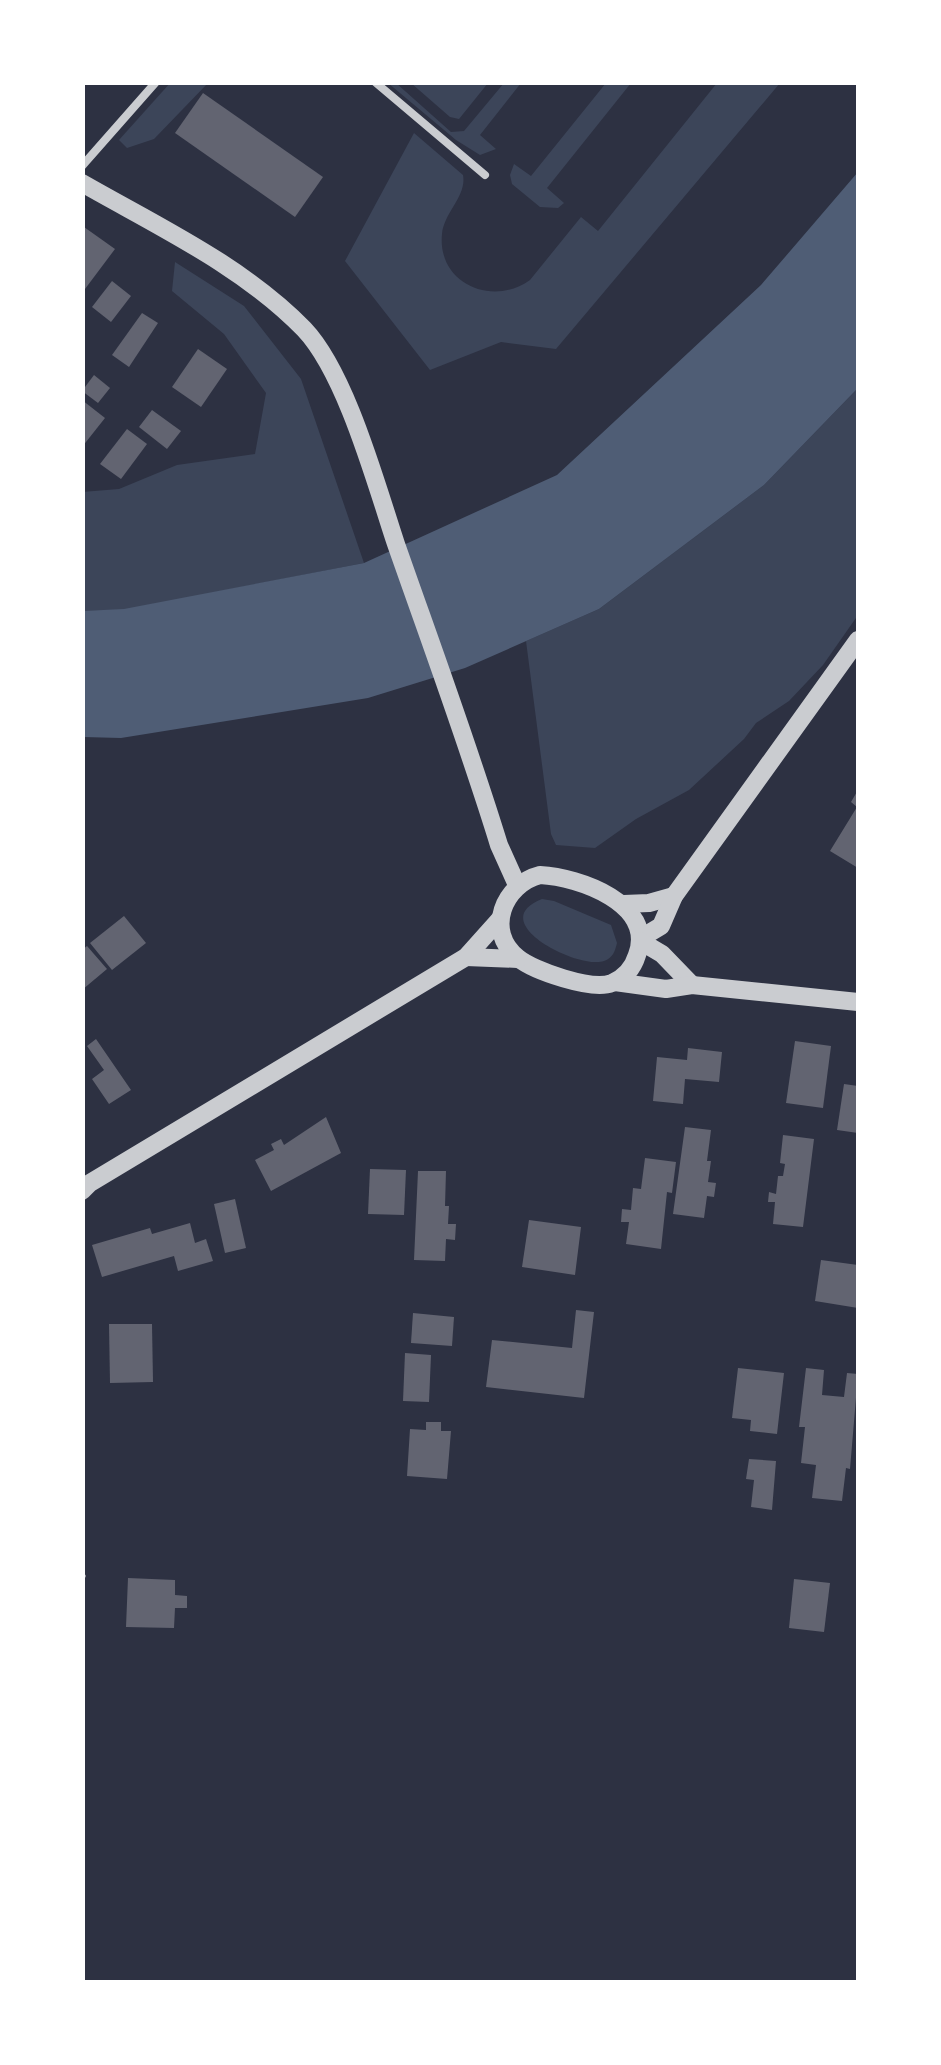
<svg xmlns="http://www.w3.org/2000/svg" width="941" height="2065" font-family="'Sofia Sans Condensed',sans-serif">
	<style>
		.green { fill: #3c4559 }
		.water { fill: #4f5d75 }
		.building { fill: #626471 }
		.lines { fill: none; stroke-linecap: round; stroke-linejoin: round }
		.path { stroke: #fff; stroke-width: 5 }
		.service { stroke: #caccd0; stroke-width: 8 }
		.tertiary { stroke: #caccd0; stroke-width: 18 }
	</style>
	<rect width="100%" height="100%" fill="#2d3142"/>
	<g class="green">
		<polygon points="171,82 208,83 154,139 127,148 119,140"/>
		<polygon points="388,83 396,83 451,132 464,131 504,83 521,83 480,135 496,149 480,155 456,140"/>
		<polygon points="411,83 488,83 459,119 450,117"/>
		<polygon points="606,83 631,83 547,188 564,203 558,208 540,207 512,184 510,175 514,164 531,176"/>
		<path d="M717 83H780L556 349 501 342 430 370 345 261 414 133 463 175C467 196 444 212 442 234 437 284 493 307 530 280L581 217 598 231Z"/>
		<polygon points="175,262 244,306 301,379 364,563 124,610 83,611 82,492 119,489 177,465 255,454 266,393 224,334 172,291"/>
		<polygon points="858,388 858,615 823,665 789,701 756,723 744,739 689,790 636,819 595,848 556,845 551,834 526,641 599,609 764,485"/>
		<path d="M542 899 554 901 611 925 617 943C615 951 613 958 604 961 579 970 483 922 542 899Z"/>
	</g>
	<polygon class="water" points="858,172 858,388 764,485 599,609 465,668 368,698 121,738 83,737 82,611 124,609 364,563 557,475 761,285"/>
	<g class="building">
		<polygon points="203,93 323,177 295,217 175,133"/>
		<polygon points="84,227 115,249 82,293 82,230"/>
		<polygon points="112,281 131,296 111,322 92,307"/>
		<polygon points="142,313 158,323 129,367 112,355"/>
		<polygon points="198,349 227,369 201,407 172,387"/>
		<polygon points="94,375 110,388 98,403 82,391"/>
		<polygon points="82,400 105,418 82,447"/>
		<polygon points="152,410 181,431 167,449 139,427"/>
		<polygon points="127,429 147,444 121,479 100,464"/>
		<polygon points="858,790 858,868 830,851 857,807 851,802"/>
		<polygon points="124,916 146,943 112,970 90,943"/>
		<polygon points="87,946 107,969 82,990 82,950"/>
		<polygon points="96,1039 131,1090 109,1104 92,1079 104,1070 87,1046"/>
		<polygon points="795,1041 831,1046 823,1108 786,1103"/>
		<polygon points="688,1048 722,1052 719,1082 685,1079 683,1104 653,1101 657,1057 687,1060"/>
		<polygon points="844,1084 858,1086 858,1133 837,1130"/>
		<polygon points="326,1117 341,1153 271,1191 255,1160 274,1150 271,1144 281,1139 284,1145"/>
		<polygon points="685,1127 711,1130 707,1161 711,1161 708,1182 716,1183 714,1197 707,1196 704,1218 673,1214"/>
		<polygon points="783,1135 814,1139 803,1227 773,1224 775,1202 768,1202 769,1192 776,1194 778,1176 783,1176 785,1164 780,1163"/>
		<polygon points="645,1158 676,1162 672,1193 667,1192 661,1249 626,1244 629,1222 621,1222 622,1209 631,1210 633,1188 641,1189"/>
		<polygon points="370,1169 406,1170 404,1215 368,1214"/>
		<polygon points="418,1171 446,1171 445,1206 449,1206 448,1224 456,1224 455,1240 446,1239 445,1261 414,1260"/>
		<polygon points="235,1199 246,1248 225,1253 214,1204"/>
		<polygon points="529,1220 581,1227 575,1275 522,1267"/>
		<polygon points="190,1223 195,1243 206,1239 213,1261 178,1271 174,1256 102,1277 92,1245 150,1228 152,1234"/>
		<polygon points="821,1260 858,1265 858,1308 815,1301"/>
		<polygon points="576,1310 594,1312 584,1398 486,1387 492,1340 572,1348"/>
		<polygon points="413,1313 454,1317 452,1346 411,1343"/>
		<polygon points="109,1324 152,1324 153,1382 110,1383"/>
		<polygon points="405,1353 431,1355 429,1402 403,1401"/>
		<polygon points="738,1368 784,1373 777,1434 750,1431 751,1420 732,1418"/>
		<polygon points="806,1368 824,1370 822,1395 844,1397 847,1373 858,1374 850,1469 846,1468 842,1501 812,1498 816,1465 801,1463 805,1427 799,1427"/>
		<polygon points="426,1422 441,1422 441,1431 451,1431 447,1479 407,1476 410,1429 426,1430"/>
		<polygon points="749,1459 776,1461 772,1510 751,1507 754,1480 746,1479"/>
		<polygon points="128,1578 175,1580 175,1595 187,1596 187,1608 175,1608 174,1628 126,1627"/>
		<polygon points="794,1579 830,1583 824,1632 789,1628"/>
	</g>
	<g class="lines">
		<polyline class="path" points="82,1576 83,1576"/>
		<g class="service">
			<polyline points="375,82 485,175"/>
			<polyline points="82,166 156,82"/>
		</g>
		<g class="tertiary">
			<path d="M82 183C157 226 243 266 304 329 346 373 376 484 396 544 431 644 468 744 499 845L517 885"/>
			<path d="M540 875C579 877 656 904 637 955 633 968 624 978 612 983 592 991 534 971 518 958 484 931 504 884 540 875Z"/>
			<polyline points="624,904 649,903 674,896"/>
			<polyline points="641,938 661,926 674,896 858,640"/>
			<polyline points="640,941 662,954 692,985"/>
			<polyline points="466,957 518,959"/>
			<polyline points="615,982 666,989 692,985 858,1002"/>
			<polyline points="82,1191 90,1183 466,957 500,919"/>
		</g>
	</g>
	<rect width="941" height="2065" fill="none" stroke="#ffffff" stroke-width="170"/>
</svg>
